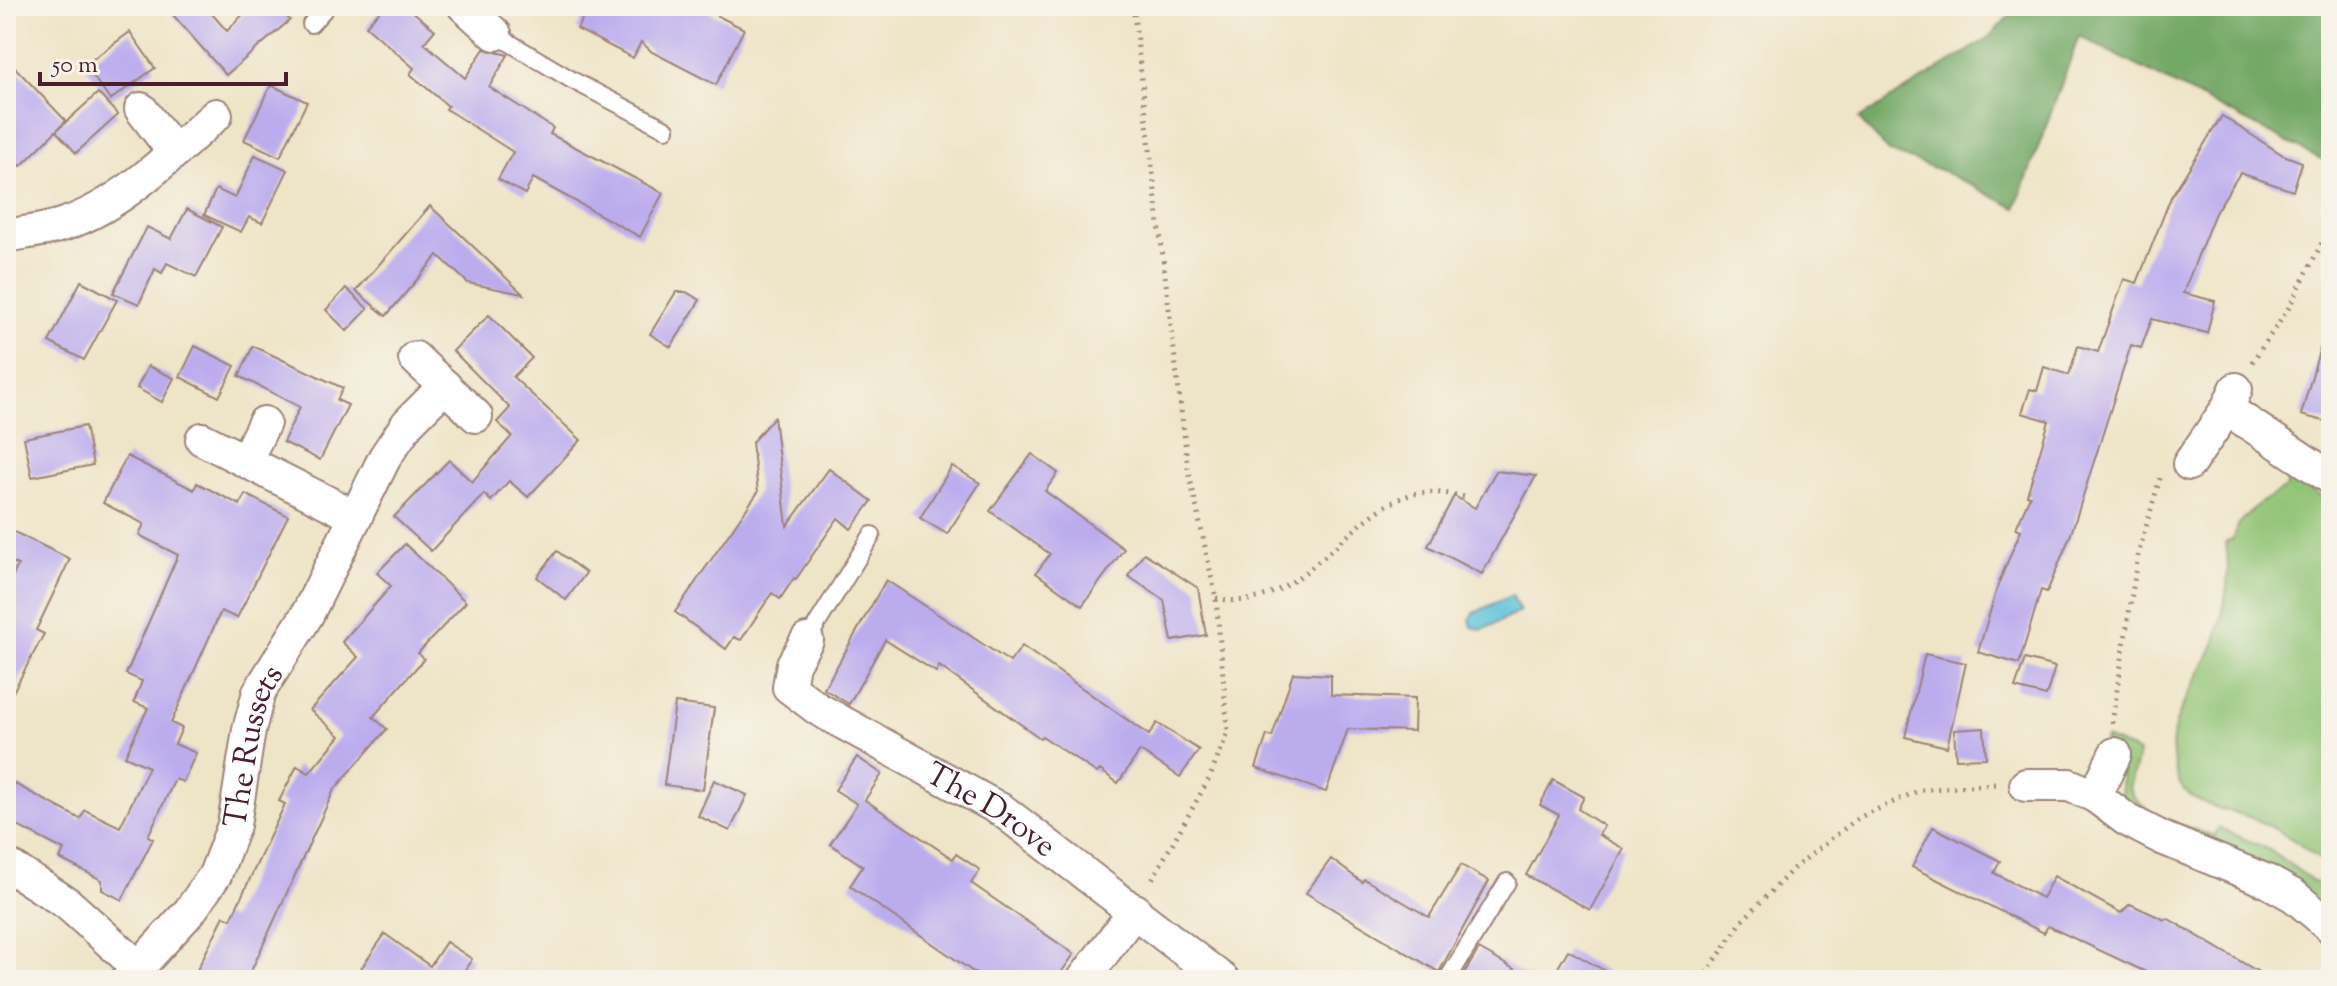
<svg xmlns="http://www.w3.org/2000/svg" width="2337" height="986" font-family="'Sorts Mill Goudy',serif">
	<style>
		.green { fill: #8fc375; stroke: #6c7150; stroke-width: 2 }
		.forest { fill: #73a966; stroke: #5e6448; stroke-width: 2 }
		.water { fill: #5cc2da; stroke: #537082; stroke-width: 2 }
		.building { fill: #bbacee }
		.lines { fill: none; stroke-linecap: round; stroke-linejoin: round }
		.service-casing { stroke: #9c8278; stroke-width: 20 }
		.minor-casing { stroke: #9c8278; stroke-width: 36 }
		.path { stroke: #9c8278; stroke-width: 5; stroke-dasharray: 2 6; stroke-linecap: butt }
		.service { stroke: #fff; stroke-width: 16 }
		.minor { stroke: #fff; stroke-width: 32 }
		.labels { text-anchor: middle; stroke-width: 6; stroke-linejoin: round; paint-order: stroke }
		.street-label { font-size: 32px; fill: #4a1f2b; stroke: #f7f3e8 }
	</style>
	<rect width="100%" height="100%" fill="#f7f3e8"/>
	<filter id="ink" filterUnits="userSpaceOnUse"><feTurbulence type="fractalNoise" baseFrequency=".0125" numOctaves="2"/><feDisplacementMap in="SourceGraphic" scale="16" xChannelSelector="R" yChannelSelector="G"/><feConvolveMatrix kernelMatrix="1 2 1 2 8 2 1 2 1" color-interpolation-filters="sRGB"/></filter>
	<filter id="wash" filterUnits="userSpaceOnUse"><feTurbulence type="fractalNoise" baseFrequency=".006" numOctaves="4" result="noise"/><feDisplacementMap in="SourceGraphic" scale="32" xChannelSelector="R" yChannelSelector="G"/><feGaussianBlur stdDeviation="1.8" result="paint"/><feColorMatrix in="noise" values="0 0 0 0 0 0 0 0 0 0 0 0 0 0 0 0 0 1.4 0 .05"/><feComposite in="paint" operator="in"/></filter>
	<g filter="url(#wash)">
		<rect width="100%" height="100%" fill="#eee4c6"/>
		<g class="green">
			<path d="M2288 475 2331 503V868C2308 850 2286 833 2259 821 2237 811 2204 809 2186 791 2178 784 2176 773 2174 763 2164 715 2202 681 2216 638 2226 607 2231 575 2226 542L2232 540 2239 524 2257 505 2287 487Z"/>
			<path d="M2106 738 2139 753 2129 788C2138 815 2189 828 2215 836L2219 828 2268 849 2331 894V918L2159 823 2122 798 2121 775 2102 747Z"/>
		</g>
		<polygon class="forest" points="2019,6 2331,6 2331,161 2321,159 2079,36 2016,208 1943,171 1889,152 1859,119 1987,39"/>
		<polygon class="water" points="1512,595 1520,612 1482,630 1472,627 1470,620 1474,613"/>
		<g id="blocks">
			<g class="building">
				<polygon points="165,6 205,6 227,31 251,6 275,6 290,20 226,75"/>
				<polygon points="384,6 406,6 435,30 424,43 465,78 484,49 508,55 489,87 553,128 550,134 663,193 640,237 533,178 525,194 498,179 513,152 446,109 448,106 410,74 414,68 366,26"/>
				<polygon points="589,6 698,6 744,29 716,85 652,52 641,42 633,58 577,29"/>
				<polygon points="130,32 155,68 110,100 85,65"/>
				<polygon points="6,58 66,121 21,166 6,150"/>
				<polygon points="271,85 307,102 280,157 244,140"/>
				<polygon points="98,93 118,115 76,153 56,131"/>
				<polygon points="2222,116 2283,155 2302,162 2293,191 2240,173 2215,213 2183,293 2215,301 2207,333 2152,319 2141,348 2131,345 2071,534 2047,592 2041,590 2019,664 1978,652 1999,582 2021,530 2016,528 2030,496 2027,495 2049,421 2022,413 2030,389 2037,391 2044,367 2069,375 2078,346 2098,352 2124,279 2137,283 2171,197"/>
				<polygon points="255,155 288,170 262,223 249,217 241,232 204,215 216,189 235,198"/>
				<polygon points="430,206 458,232 523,294 468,283 438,255 386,316 356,291"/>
				<polygon points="187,209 222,227 196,277 167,263 162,273 155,269 139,304 113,293 147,227 171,239"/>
				<polygon points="81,281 117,300 84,360 49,342"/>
				<polygon points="346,288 368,309 347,331 326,310"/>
				<polygon points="676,292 686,292 700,300 671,347 650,334"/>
				<polygon points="489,315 532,358 513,377 581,440 528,497 509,481 491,501 484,494 431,551 394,517 449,460 472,482 512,436 497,422 510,408 453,351"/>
				<polygon points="2323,337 2331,338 2331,423 2301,415"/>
				<polygon points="195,346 235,366 219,397 180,377"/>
				<polygon points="253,346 343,388 337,400 348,405 320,460 283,442 300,407 239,376"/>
				<polygon points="148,366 174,378 162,402 137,388"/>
				<polygon points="774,417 787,526 829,469 872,501 851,529 838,518 796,579 794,578 780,599 772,593 741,640 734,637 726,649 675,612 758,492 752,442"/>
				<polygon points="85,426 93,465 32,477 24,438"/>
				<polygon points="1032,454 1058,473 1045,491 1124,549 1082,606 1036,573 1050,554 990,511"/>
				<polygon points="127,456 194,490 197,483 240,505 245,494 288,516 237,618 221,611 171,723 182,728 175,744 196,753 183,782 175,779 148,836 153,839 122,900 102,890 102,880 60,859 64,850 6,820 6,779 80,819 85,810 120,827 149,767 125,756 148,708 134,702 142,681 126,674 178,555 139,535 144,524 103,503"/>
				<polygon points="952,466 980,483 947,534 920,518"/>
				<polygon points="1496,471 1536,476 1482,574 1428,546 1454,496 1475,508"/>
				<polygon points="6,528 70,559 36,630 44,634 6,705 6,590 18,565 6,560"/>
				<polygon points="405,544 466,602 418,653 424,659 373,717 387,729 334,790 247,980 192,980 224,916 231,919 285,804 279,801 297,766 309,773 340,736 310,710 358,657 342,642 391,586 377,573"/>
				<polygon points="557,551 586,573 566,600 537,577"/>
				<polygon points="1144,553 1198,588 1206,635 1172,641 1164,600 1128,576"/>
				<polygon points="886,580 1010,662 1022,646 1149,735 1157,723 1199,750 1180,777 1140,751 1118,783 1100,770 1097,773 1042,736 1040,738 939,666 936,672 885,640 849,704 824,689"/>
				<polygon points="1925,654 1966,663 1947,747 1905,737"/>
				<polygon points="2025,659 2055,667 2046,696 2015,688"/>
				<polygon points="1293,673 1331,675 1331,695 1415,698 1414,731 1348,729 1326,792 1256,768 1267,735 1272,737"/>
				<polygon points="675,703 714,708 703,790 664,785"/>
				<polygon points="1984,728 1986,758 1956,759 1954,730"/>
				<polygon points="857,757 882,774 865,800 953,859 956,854 980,870 971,883 1074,954 1056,980 985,980 850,886 863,866 830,844 857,804 835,790"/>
				<polygon points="714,780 747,795 730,831 698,816"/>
				<polygon points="1553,780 1584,797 1578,809 1604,826 1599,835 1624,849 1590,910 1526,875 1559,815 1540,805"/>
				<polygon points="1933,827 2000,861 1994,873 2042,898 2054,876 2121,913 2130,904 2165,920 2167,918 2272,980 2143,980 2146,972 2048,926 2044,933 1912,867"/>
				<polygon points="1331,859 1362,882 1364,879 1429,917 1461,865 1489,881 1439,972 1306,893"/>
				<polygon points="385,934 430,966 446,942 472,959 458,980 374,980 360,970"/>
				<polygon points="1479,949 1533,980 1460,980"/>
				<polygon points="1568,950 1621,980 1551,980"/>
			</g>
		</g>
	</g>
	<g filter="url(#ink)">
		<use href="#blocks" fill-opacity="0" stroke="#9c8278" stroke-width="2"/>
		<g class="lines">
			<defs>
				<g id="service">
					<polyline points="311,24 327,6"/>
					<polyline points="495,34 572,80 666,129"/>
					<polyline points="807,640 872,535"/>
					<polyline points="1447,980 1507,882"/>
				</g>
				<g id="minor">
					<polyline points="464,6 495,34"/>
					<polyline points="141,109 174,152"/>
					<path d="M6 236C22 233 39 231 55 227 118 210 168 157 216 115"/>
					<polyline points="415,358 476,416"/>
					<polyline points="2227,409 2331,478"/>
					<polyline points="202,439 356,517"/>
					<polyline points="246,460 264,423"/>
					<polyline points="2189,464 2227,409 2236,389"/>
					<path id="s1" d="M807 640 793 664 789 687 818 709 1003 811 1223 980"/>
					<polyline points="2026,785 2069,785 2095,796 2127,820 2162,838 2267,881 2294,896 2331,927"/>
					<polyline points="2095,796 2115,754"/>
					<polyline points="6,864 68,904 138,967"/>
					<path id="s2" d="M127 980 190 911 215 875 234 825 249 730 259 692 307 615 385 457 408 423 445 386"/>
					<polyline points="1083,980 1135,910"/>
				</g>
			</defs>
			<use href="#service" class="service-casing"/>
			<use href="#minor" class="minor-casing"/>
			<g class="path">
				<polyline points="1133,6 1188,468 1216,598 1228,732 1210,777 1150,883"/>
				<polyline points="2252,362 2287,311 2331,225"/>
				<path d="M1216 598C1292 617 1339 526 1399 499 1421 489 1442 492 1465 497"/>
				<polyline points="2112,723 2138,555 2160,478"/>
				<polyline points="1702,980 1743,920 1794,868 1858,818 1920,790 1996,784"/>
			</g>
			<use href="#service" class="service"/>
			<use href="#minor" class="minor"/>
		</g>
	</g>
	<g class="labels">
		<g class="street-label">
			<text dy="11" stroke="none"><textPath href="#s2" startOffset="272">The Russets</textPath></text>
			<text dy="11" stroke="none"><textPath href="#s1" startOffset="288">The Drove</textPath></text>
		</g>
	</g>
	<rect width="2337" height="986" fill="none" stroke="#f7f3e8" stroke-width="32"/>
	<path d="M40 72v12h246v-12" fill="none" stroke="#4a1f2b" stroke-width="4"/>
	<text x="52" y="72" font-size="24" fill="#4a1f2b" stroke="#f7f3e8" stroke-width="6" paint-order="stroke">50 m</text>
</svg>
